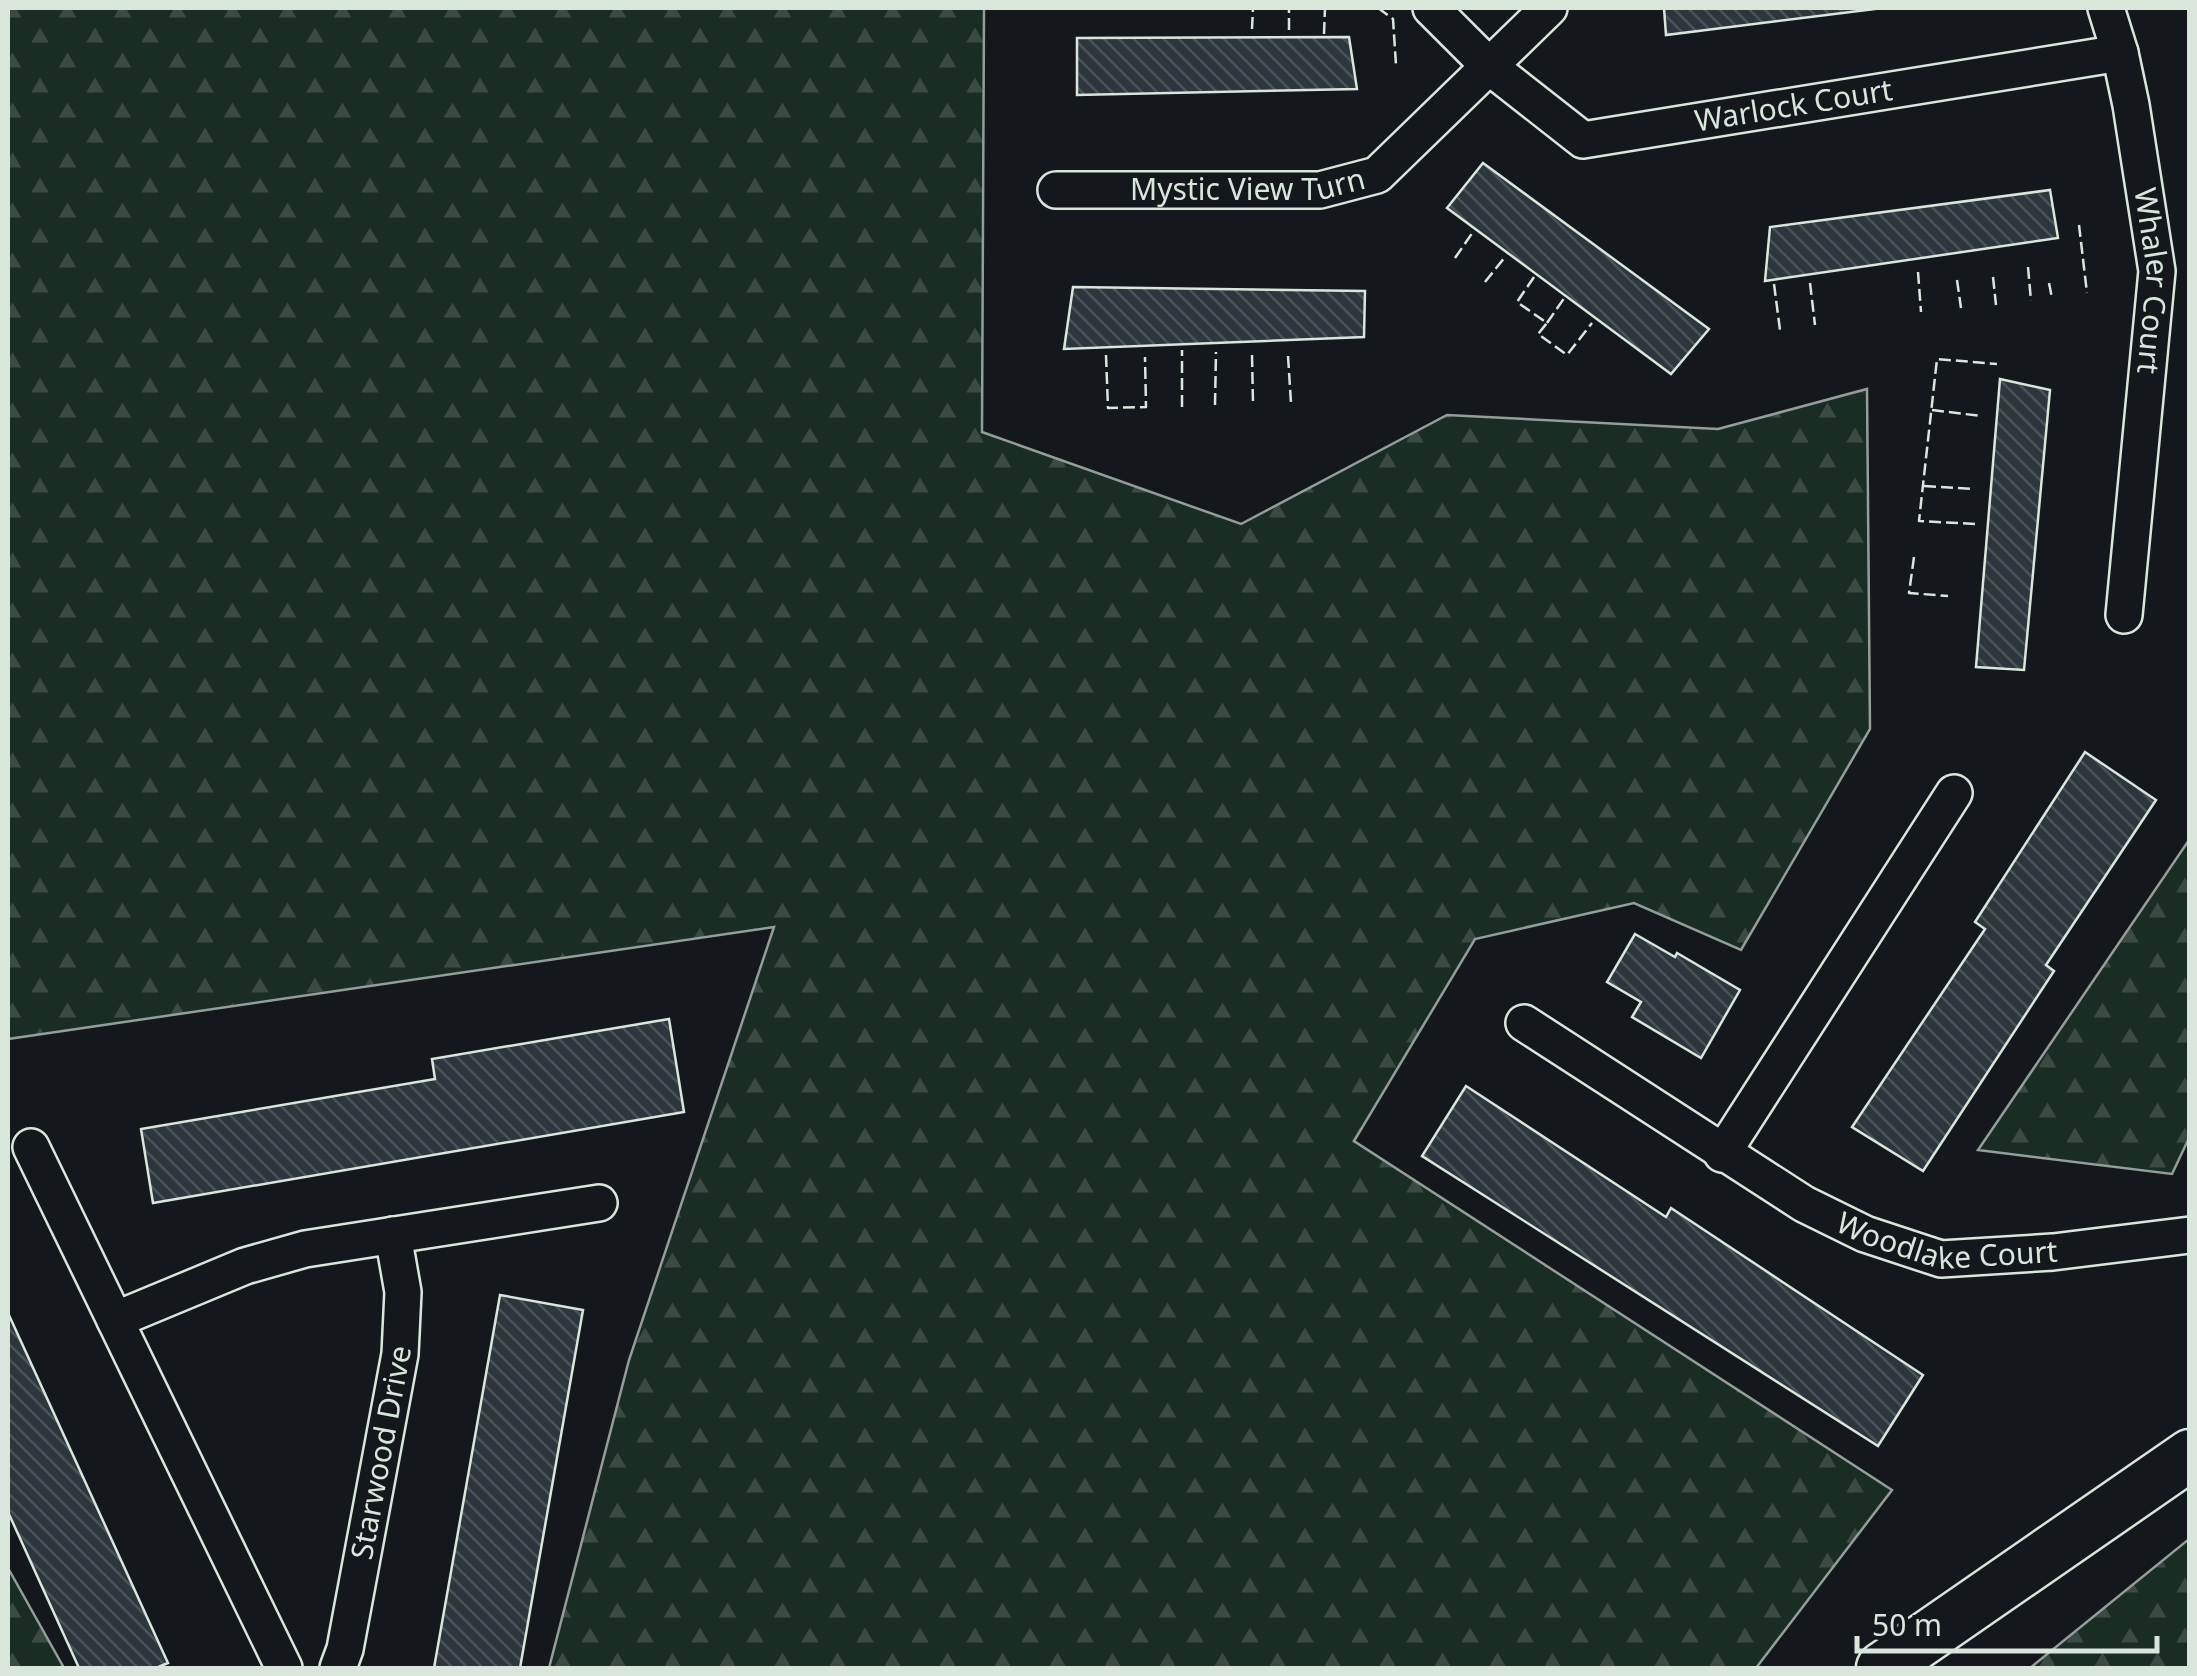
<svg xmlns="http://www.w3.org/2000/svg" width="2197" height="1676" font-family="'Noto Sans',sans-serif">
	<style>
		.forest { fill: url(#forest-firs); stroke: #939e99; stroke-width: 2.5 }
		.building { fill: url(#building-back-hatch); stroke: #d8e6dc; stroke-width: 2.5 }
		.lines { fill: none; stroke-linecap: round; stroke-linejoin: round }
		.street-casing { stroke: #d8e6dc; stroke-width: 40 }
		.secondary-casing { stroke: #d8e6dc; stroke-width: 55 }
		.street { stroke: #14181c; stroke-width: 35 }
		.secondary { stroke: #14181c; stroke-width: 50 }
		.fence { stroke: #d8e6dc; stroke-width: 2.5; stroke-dasharray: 12 5; stroke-linecap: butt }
		.labels { text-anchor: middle; stroke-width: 8; stroke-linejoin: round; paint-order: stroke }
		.street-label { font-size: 30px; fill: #d8e6dc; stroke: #14181c }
	</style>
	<defs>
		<pattern id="forest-firs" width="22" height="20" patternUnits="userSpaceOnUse" patternTransform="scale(2.5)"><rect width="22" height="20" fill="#1a2d24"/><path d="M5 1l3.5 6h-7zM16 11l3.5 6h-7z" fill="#3b4b43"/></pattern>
		<pattern id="building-back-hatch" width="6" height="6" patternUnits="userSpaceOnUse" patternTransform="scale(2.5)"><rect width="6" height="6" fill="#2c363c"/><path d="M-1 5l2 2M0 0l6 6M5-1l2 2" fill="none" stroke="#4a5358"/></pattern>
	</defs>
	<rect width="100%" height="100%" fill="#14181c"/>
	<g class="forest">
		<polygon points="8,8 984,8 982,432 1241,524 1447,415 1718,429 1867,389 1870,729 1741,950 1634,903 1475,939 1354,1141 1892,1490 1756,1668 549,1668 629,1360 774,927 8,1039"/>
		<polygon points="2189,840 2190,1136 2172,1174 1978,1150"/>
		<polygon points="2189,1539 2189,1668 2030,1668"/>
		<polygon points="8,1568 64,1668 8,1668"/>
	</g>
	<g class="building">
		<polygon points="1664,8 1883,8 1666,35"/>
		<polygon points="1349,37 1357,89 1077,95 1077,38"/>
		<polygon points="1483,163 1709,329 1671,374 1447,208"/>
		<polygon points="2050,190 2058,238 1765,281 1770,227"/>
		<polygon points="1073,287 1365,291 1364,337 1064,349"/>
		<polygon points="2000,379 2050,390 2024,670 1976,667"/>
		<polygon points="2085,752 2156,800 2046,965 2054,971 1923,1171 1852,1127 1985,929 1975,922"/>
		<polygon points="1635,934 1675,957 1677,953 1740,990 1701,1058 1632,1017 1641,1002 1607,982"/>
		<polygon points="669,1019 684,1112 153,1203 141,1129 435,1079 432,1059"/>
		<polygon points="1466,1086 1666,1217 1671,1208 1923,1375 1878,1446 1422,1156"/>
		<polygon points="500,1295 583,1310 520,1668 434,1668"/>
		<polygon points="8,1313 168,1663 156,1668 79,1668 8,1512"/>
	</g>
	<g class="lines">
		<defs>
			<g id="street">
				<path id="s1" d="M1431 8 1490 67 1583 140 2120 53"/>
				<path id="s2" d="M2106 8 2120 53 2131 105 2157 271 2124 615"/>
				<path id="s3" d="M1056 190H1320L1377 175 1549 8"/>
				<path id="s4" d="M1524 1023 1804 1204 1865 1234 1941 1259 2053 1252 2190 1235"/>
				<polyline points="31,1147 284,1668"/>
				<polyline points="1722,1154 1954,793"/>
				<polyline points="115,1320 245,1266 305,1249 599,1203"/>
				<path id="s5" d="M338 1668 345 1649 400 1354 403 1292 393 1235"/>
			</g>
			<polyline id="secondary" points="1882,1668 2190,1455"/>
		</defs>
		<use href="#street" class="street-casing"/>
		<use href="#secondary" class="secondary-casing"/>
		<use href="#street" class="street"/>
		<use href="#secondary" class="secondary"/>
		<g class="fence">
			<polyline points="1378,8 1393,19 1396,65"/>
			<polyline points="1252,29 1253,8"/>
			<polyline points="1289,30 1289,8"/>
			<polyline points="1324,34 1325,8"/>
			<polyline points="2079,225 2087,293"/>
			<polyline points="1455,258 1473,232"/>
			<polyline points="2028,267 2031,301"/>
			<polyline points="1918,272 1921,312"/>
			<polyline points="1534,277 1517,302 1547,323 1538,334 1567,355 1592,323"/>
			<polyline points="1993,277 1996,305"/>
			<polyline points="1957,280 1961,308"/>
			<polyline points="1485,282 1505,257"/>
			<polyline points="1810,283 1815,325"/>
			<polyline points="2049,283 2052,298"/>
			<polyline points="1774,284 1780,330"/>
			<polyline points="1547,323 1565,297"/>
			<polyline points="1106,355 1108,408 1146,407 1145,357"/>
			<polyline points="1252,355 1253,403"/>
			<polyline points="1288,356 1291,403"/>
			<polyline points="1215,405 1216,352"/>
			<polyline points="1182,407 1182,350"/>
			<polyline points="1932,410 1981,416"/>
			<polyline points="1924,486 1974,489"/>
			<polyline points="1975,524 1919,521 1937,359 1997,364"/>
			<polyline points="1914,557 1909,593 1948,596"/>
		</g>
	</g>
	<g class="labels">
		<g class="street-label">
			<text dy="10" stroke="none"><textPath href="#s1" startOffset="415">Warlock Court</textPath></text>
			<text dy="10" stroke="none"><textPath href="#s3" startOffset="192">Mystic View Turn</textPath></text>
			<text dy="10" stroke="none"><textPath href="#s2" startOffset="278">Whaler Court</textPath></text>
			<text dy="10" stroke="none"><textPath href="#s4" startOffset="485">Woodlake Court</textPath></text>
			<text dy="10" stroke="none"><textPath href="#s5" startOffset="220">Starwood Drive</textPath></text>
		</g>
	</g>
	<rect width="2197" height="1676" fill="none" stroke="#d8e6dc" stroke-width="20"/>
	<path d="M1857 1636v15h300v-15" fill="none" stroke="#d8e6dc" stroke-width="5"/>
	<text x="1872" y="1636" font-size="30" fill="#d8e6dc" stroke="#14181c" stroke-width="8" paint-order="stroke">50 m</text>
</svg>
